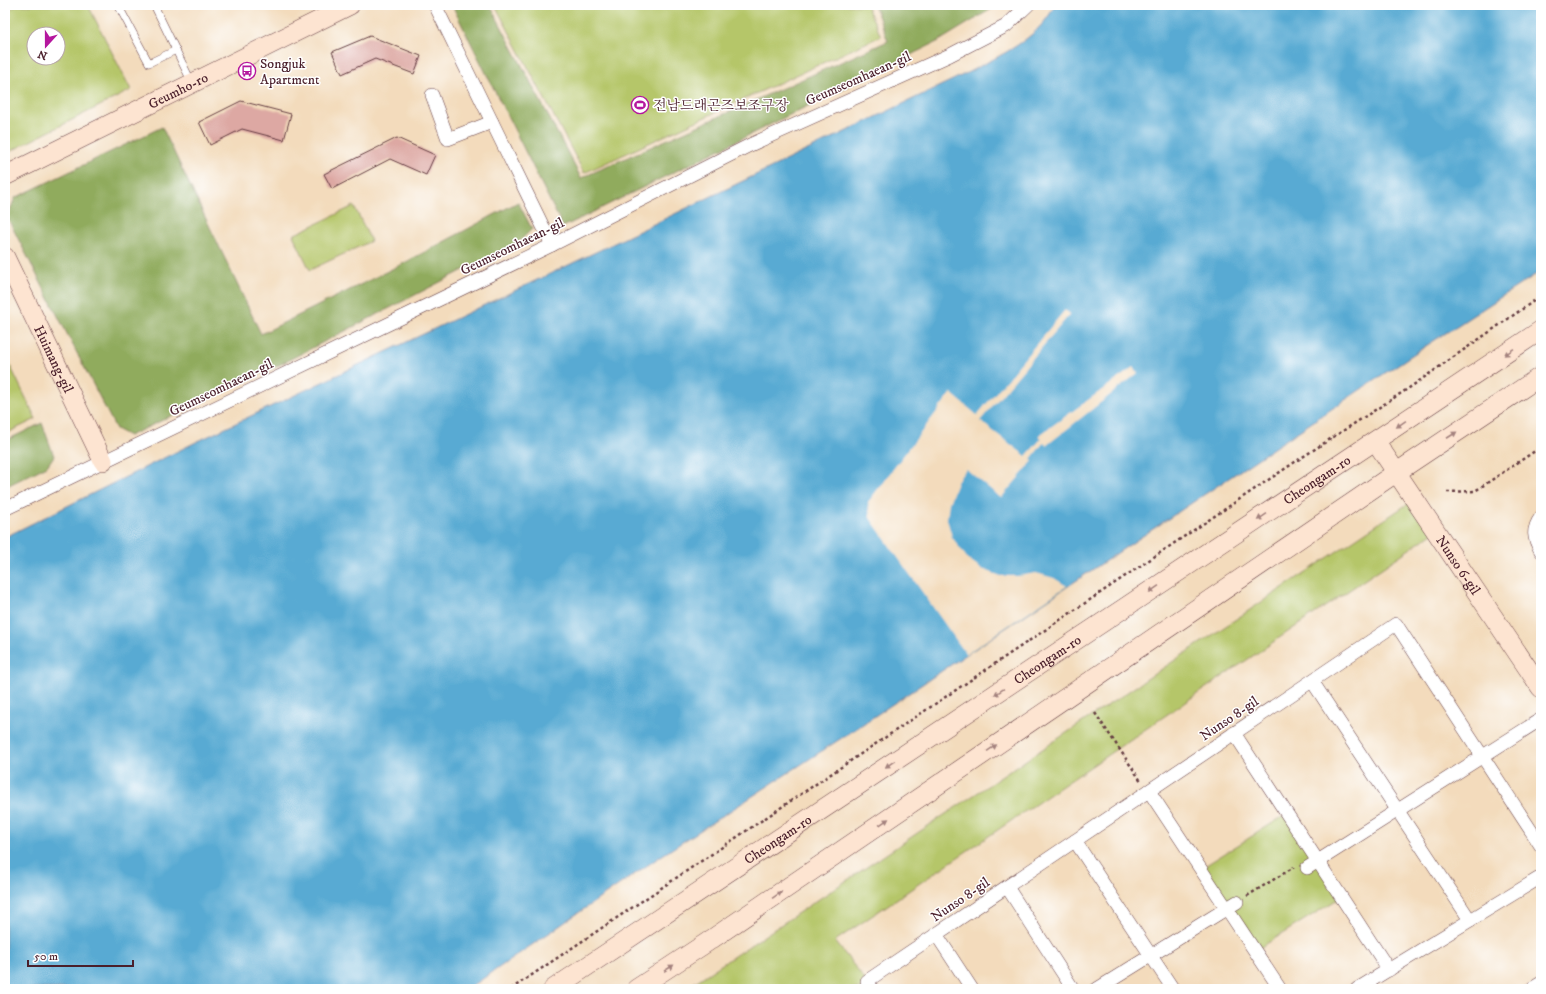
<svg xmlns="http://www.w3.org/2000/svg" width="1546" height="994" font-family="'IM FELL DW Pica','Noto Serif KR',serif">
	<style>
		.green { fill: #b5c669; stroke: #80724a; fill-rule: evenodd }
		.forest { fill: #90ab5d; stroke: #6d6544 }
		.water { fill: #58aad3; stroke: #51647f }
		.pier { fill: #f3dbbc }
		.building { fill: #dda8a3 }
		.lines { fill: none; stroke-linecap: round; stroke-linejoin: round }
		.lane-casing { stroke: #633b41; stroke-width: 8 }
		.street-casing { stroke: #633b41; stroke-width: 14 }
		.secondary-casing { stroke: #633b41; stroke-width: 20 }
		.path { stroke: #633b41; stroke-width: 2.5; stroke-dasharray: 3 3; stroke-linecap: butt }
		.lane { stroke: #fff; stroke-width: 7 }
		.street { stroke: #fff; stroke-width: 13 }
		.secondary { stroke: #fde4d1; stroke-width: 19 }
		.oneway { fill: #a4827e }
		.labels { text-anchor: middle; stroke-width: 3; stroke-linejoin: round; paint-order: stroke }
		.poi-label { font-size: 14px; fill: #4a1f2b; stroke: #fff; text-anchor: start }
		.street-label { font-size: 14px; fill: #4a1f2b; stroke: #fff }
	</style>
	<rect width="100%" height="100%" fill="#fff"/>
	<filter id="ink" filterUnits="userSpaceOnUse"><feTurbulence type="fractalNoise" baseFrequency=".025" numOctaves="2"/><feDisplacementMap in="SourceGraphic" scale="8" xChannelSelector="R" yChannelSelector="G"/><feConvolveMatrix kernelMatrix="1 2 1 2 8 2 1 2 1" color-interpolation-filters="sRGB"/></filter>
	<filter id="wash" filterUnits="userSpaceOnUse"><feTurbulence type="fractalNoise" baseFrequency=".012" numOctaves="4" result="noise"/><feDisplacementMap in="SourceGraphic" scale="16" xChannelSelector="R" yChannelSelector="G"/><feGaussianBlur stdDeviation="0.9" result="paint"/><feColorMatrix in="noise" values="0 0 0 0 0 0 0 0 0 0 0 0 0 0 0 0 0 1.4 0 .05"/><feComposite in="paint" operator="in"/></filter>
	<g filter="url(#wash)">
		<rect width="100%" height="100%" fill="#f3dbbc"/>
		<g class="green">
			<path d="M18 5H88L131 90 5 154V11ZM34 34H58V58H34Z"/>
			<polygon points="495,5 866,5 881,36 584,173"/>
			<polygon points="354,206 371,241 310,270 293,235"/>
			<polygon points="5,355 36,419 5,434"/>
			<polygon points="1415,499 1436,531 835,941 872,989 685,989"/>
			<polygon points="1287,814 1341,897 1255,951 1200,869"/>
		</g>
		<g class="forest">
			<polygon points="452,5 490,5 581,178 888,41 874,5 998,5 939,41 563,227"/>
			<polygon points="162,127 261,334 408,261 518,202 532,229 520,241 281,364 129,436 116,429 7,217 15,198"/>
			<polygon points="42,423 54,456 47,466 5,487 5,441"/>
		</g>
		<path class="water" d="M1055 5H1541V271L1409 357 857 728 661 856 468 989H5V537L194 443 575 262 967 73C1000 55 1038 40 1055 5Z"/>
		<polygon class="pier" points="1065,310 1070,314 980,421 1026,456 1041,439 1038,436 1134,367 1138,373 1047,445 1044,442 1031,459 1033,461 1001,498 966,469 958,480 949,503 947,519 952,537 967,558 982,569 1001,576 1018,576 1036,573 1054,578 1067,586 966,654 870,518 868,502 951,393 977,415"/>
		<g id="blocks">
			<g class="building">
				<polygon points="370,36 421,56 414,74 375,59 342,74 332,52"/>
				<polygon points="241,101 291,114 284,140 242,129 210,145 199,122"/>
				<polygon points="397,138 435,155 426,175 390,159 332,189 324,174"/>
			</g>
		</g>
	</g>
	<g filter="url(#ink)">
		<use href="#blocks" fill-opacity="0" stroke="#633b41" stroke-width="1"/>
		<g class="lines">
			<defs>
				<g id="lane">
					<polyline points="118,5 149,63 176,50"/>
					<polyline points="154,5 192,83"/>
				</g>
				<g id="street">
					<polyline points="435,5 552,245"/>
					<polyline points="432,95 448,139 492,122"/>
					<polyline points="5,509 552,245 750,145 950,55 1006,26 1028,5"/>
					<path d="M1541 517C1532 529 1533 538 1541 551"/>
					<polyline points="1312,681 1470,920"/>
					<polyline points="1234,733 1389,970"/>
					<polyline points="1149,791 1280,989"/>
					<polyline points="1075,841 1173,989"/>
					<polyline points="1307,868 1538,721"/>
					<polyline points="1007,887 1073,989"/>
					<polyline points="936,934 972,989"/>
					<polyline points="872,989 867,981 1396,624 1541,846"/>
					<polyline points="1097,989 1237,902"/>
					<polyline points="1357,989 1541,877"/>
					<polyline points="1531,989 1541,983"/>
				</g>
				<g id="secondary">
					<path id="s1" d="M5 176 350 5"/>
					<path id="s2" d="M5 257 103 461"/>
					<path id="s3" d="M1376 442 1541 688"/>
					<path id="s4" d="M553 989 1541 330"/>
					<polyline points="636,989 706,943 1397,472 1541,376"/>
				</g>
			</defs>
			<use href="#lane" class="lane-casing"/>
			<use href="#street" class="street-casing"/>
			<use href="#secondary" class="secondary-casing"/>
			<g class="path">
				<polyline points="1447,492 1475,491 1541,447"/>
				<polyline points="1095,713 1141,781"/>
				<polyline points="1247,896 1294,867"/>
				<polyline points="511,989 1298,460 1409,388 1541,296"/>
			</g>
			<use href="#lane" class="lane"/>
			<use href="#street" class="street"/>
			<use href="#secondary" class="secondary"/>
		</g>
		<defs><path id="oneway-solid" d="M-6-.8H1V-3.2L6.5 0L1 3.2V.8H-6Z"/></defs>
		<g class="oneway">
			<use href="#oneway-solid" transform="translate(1509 352) rotate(146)"/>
			<use href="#oneway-solid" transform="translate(1401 424) rotate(145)"/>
			<use href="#oneway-solid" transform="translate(1452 435) rotate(-33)"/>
			<use href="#oneway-solid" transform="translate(1262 517) rotate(146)"/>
			<use href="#oneway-solid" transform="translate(1154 589) rotate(146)"/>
			<use href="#oneway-solid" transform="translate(999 692) rotate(146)"/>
			<use href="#oneway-solid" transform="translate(992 748) rotate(-34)"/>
			<use href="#oneway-solid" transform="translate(890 764) rotate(146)"/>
			<use href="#oneway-solid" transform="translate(884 822) rotate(-34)"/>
			<use href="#oneway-solid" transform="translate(777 895) rotate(-34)"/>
			<use href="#oneway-solid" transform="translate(669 968) rotate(-33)"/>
		</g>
	</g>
	<defs>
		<symbol id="bus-ring" viewBox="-11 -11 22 22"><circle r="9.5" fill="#fff" stroke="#b5179e" stroke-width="1.5"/><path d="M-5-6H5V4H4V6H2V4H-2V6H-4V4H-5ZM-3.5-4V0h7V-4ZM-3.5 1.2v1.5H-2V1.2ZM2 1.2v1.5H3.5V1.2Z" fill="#b5179e"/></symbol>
		<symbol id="stadium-ring" viewBox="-11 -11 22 22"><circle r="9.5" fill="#fff" stroke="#b5179e" stroke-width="1.5"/><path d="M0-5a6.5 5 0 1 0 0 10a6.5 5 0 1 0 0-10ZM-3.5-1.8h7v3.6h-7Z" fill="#b5179e"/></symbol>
	</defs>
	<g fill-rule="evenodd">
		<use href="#bus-ring" x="237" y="61" width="20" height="20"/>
		<use href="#stadium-ring" x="630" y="95" width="20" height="20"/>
	</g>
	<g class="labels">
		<g class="poi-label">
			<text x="260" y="68">Songjuk<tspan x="260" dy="16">Apartment</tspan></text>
			<text x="653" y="110">전남드래곤즈보조구장</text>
		</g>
		<g class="street-label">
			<text transform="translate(858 78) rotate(-24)" y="5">Geumseomhaean-gil</text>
			<text dy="5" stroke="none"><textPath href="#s1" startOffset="193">Geumho-ro</textPath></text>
			<text transform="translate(512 246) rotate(-26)" y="5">Geumseomhaean-gil</text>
			<text dy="5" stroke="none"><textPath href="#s2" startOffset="113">Huimang-gil</textPath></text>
			<text transform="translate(221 387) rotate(-26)" y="5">Geumseomhaean-gil</text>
			<text dy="5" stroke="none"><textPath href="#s4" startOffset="918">Cheongam-ro</textPath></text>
			<text dy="5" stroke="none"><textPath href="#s3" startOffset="148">Nunso 6-gil</textPath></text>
			<text dy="5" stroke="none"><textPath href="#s4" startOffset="594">Cheongam-ro</textPath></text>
			<text transform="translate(1229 718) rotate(-34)" y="5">Nunso 8-gil</text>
			<text dy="5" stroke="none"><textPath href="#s4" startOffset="270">Cheongam-ro</textPath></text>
			<text transform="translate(960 899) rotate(-34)" y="5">Nunso 8-gil</text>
		</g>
	</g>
	<rect width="1546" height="994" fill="none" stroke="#fff" stroke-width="20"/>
	<g transform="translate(46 46) rotate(201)"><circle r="19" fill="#ffffff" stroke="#b7a5aa"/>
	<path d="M0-3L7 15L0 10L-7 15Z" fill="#b5179e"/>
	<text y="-6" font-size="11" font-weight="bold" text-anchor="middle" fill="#4a1f2b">N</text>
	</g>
	<path d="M28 960v6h105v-6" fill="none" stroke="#4a1f2b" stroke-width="2"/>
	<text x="34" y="960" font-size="12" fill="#4a1f2b" stroke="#ffffff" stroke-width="3" paint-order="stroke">50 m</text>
</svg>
